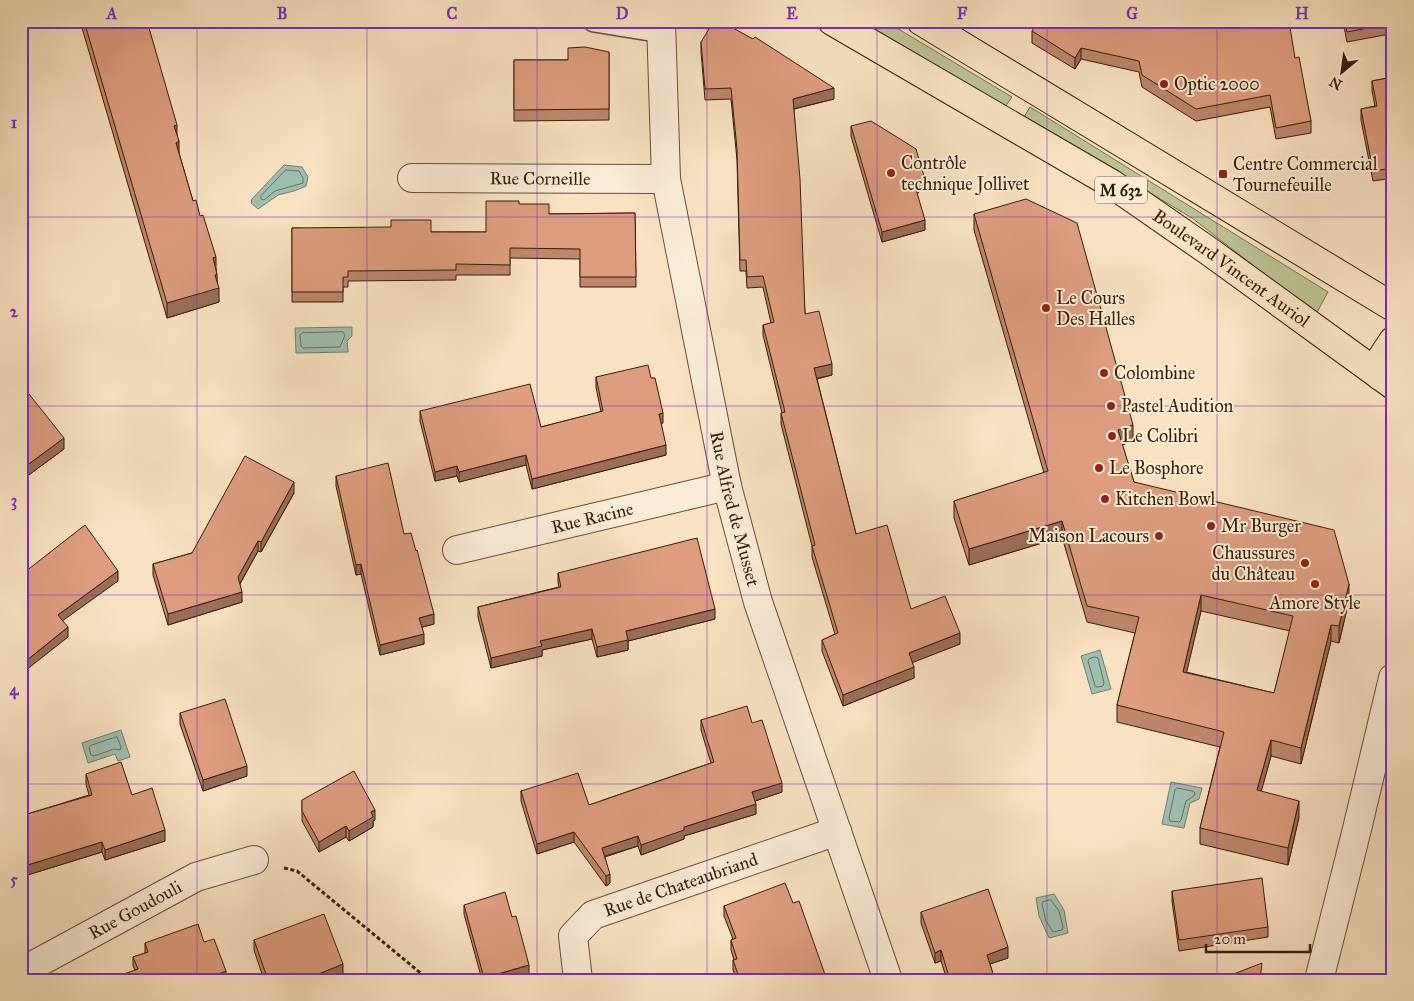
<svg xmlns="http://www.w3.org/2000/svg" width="1414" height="1001" font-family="'IM FELL Great Primer',serif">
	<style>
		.green { fill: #bdc393; stroke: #7a704c }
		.water { fill: #9ebeb0; stroke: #747e6b }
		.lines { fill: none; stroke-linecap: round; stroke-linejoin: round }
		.shore { stroke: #6a6e5a; stroke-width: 1 }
		.service-casing { stroke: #674e33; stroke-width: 24 }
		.minor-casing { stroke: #674e33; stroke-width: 30 }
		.primary-casing { stroke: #361d04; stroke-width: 30 }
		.path { stroke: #361d04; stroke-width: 3; stroke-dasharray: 4 2.5; stroke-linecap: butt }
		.service { stroke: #fbecd7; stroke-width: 21 }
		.minor { stroke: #fbecd7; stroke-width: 28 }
		.primary { stroke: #f9e2c1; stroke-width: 28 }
		.wall { fill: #be876c; stroke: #361d04; fill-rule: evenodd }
		.shaded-wall { fill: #9b6e58; stroke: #361d04 }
		.building { fill: #dd9d7e; stroke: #361d04; fill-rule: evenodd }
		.grid { fill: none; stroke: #7b2cbf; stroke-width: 1; stroke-opacity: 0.55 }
		.poi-dot { fill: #8f2418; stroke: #fbecd7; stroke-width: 2 }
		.labels { text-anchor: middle; stroke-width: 4; stroke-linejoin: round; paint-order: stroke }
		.shield { fill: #fbecd7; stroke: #715b43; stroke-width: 1 }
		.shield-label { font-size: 16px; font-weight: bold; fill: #361d04 }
		.poi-label { font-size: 18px; fill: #361d04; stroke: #fbecd7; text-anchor: start }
		.street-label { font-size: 18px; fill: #361d04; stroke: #fbecd7 }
		.neatline { fill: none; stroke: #7b2cbf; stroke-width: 2 }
		.grid-label { font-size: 16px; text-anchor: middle; font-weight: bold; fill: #7b2cbf }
	</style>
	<rect width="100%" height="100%" fill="#f9e2c1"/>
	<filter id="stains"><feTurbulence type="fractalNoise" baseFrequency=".004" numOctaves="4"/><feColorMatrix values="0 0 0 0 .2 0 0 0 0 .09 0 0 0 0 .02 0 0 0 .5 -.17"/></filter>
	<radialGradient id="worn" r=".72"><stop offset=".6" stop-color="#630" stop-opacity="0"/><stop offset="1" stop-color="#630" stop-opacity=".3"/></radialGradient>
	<g class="green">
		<polygon points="858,21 885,21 1012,97 1005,107"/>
		<polygon points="1030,107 1328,292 1316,314 1192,218 1024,117"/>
	</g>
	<g class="water">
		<polygon points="284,165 302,167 308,177 306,186 294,191 278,195 258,209 251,203 252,199"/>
		<polygon points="352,327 352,336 347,341 348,352 296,353 295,328"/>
		<polygon points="1100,650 1111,689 1092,694 1081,656"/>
		<polygon points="121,730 130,757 118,761 115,754 88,763 82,743"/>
		<polygon points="1171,782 1202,788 1199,799 1190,803 1184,828 1162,824"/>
		<polygon points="1054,894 1064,910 1068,933 1049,938 1039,916 1036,898"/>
	</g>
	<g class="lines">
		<g class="shore">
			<polygon points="286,170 299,171 303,178 303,183 275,191 264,200 261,199 261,196"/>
			<polygon points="343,332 345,335 340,347 303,348 301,346 300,335 302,333"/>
			<polygon points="1095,657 1098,658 1104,683 1103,686 1097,687 1095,686 1088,661 1089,659"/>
			<polygon points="117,737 121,747 120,750 114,749 94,756 91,755 89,748 90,746"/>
			<polygon points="1177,788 1193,791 1195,793 1194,796 1186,801 1181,820 1179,822 1170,821 1169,818 1175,790"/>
			<polygon points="1051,900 1059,911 1063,927 1062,930 1053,932 1046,921 1042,904 1043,902"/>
		</g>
		<defs>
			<polyline id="service" points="594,21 662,32"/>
			<g id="minor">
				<path id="s1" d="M661 21 666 179 727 486 758 602 888 980"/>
				<path id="s2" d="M412 178 666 179"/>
				<path id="s3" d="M457 550 727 486"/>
				<path id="s4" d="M21 972 196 877 254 860"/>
				<path id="s5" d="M578 980 573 936 593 915 837 831"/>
				<polyline points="1319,980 1357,829 1393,678"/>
			</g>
			<g id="primary">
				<path id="s6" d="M832 21 1112 184 1210 252 1393 385"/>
				<polyline points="921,21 1393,307"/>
				<polyline points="1380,376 1379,362 1393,341"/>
			</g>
		</defs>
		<use href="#service" class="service-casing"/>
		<use href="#minor" class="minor-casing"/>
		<use href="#primary" class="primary-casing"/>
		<polyline class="path" points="284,868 297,871 429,980"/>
		<use href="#service" class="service"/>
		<use href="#minor" class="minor"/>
		<use href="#primary" class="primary"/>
	</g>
	<g class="wall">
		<polygon points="80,21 147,21 177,137 179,153 193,201 216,269 219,302 167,318"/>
		<polygon points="1343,21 1390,21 1390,34 1347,42"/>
		<polygon points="1032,31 1295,58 1311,121 1311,133 1276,139 1270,107 1196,121 1142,87 1139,72 1081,59 1075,69 1032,43"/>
		<polygon points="701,42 834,99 794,109 805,314 832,375 817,379 856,534 911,609 960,644 912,662 914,678 843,706 822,651 822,640 835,634 812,557 812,546 781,424 781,413 782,413 763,335 763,325 771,323 763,287 747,288 746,271 740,271 737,160 731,99 705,100 701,52"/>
		<polygon points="609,52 609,120 514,121 514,60 568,60"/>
		<polygon points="1393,77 1393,178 1373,181 1361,120 1361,109 1375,106 1372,91 1372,81"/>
		<polygon points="851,126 924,187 917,194 925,230 882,242 851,136"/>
		<polygon points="519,204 549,214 635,213 636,287 580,287 580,259 510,258 510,275 456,275 456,280 348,281 348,287 343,287 343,302 292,302 292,228 431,232 486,232"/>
		<path d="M974 214 1133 441 1122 445 1134 482 1349 600 1339 643 1331 641 1301 764 1271 756 1261 791 1299 817 1288 865 1200 844V828L1220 747 1117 722V705L1135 633 1087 622 1062 537 969 565 954 518V501L1044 473 974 230ZM1201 611 1290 631 1274 693 1186 672Z"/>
		<polygon points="596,377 663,423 661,423 666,455 532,489 526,465 459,482 457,476 435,481 420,421 420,411 541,427 601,412 596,387"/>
		<polygon points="21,384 64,449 26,477 21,470"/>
		<polygon points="336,476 404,534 434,624 422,627 424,644 380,655 361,574 356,575 336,486"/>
		<polygon points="294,493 261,552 258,551 240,584 242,602 168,625 153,575 153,564 192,553"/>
		<polygon points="558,573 715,619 628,641 628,650 597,657 592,639 542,650 542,656 491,668 478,617 478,607 559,587 558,583"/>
		<polygon points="180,713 247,776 203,791 180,724"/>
		<polygon points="701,720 752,723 782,792 755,801 756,814 684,836 684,839 641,855 638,846 605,857 610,883 606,886 574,842 537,854 521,801 521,791 589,805 711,763 701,730"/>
		<polygon points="86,774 132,795 165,841 105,860 102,852 21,877 21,806 24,815 89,795 86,784"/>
		<polygon points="302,800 375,820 373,821 373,827 349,841 346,837 319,852 302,821"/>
		<polygon points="1172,891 1268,927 1268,937 1179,951 1172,901"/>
		<polygon points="793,903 827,980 737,980 733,970 733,960 734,960 731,950 731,940 733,939 724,916 724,906"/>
		<polygon points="464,905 529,974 510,980 482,980 464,914"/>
		<polygon points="921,912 1008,958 990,964 995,980 947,980 941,961 935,963 921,923"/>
		<polygon points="254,940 343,974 329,980 264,980 254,950"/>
		<polygon points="204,942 226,980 135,970 133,966 133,957 145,953 145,943"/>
		<polygon points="1388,967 1393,980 1389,980"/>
	</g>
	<g class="shaded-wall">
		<polygon points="1081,48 1081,59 1075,69 1075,58"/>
		<polygon points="834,88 834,99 793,109 793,99"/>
		<polygon points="177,125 177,140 174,126"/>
		<polygon points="179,141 179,156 176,143"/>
		<polygon points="924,176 924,187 915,196 915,186"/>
		<polygon points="925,220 925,230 882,242 882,232"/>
		<polygon points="216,257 216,272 213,258"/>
		<polygon points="217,274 217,288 219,288 219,302 167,318 167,303"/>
		<polygon points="832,364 832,375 814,379 814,368"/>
		<polygon points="663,413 663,423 659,424 659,414"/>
		<polygon points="1133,425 1133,441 1118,446 1118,430"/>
		<polygon points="64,438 64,449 26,477 26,466"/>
		<polygon points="666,445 666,455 532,489 532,479"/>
		<polygon points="526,455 526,465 459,482 459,472"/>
		<polygon points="457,466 457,476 435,481 435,472"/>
		<polygon points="294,482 294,493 261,552 261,542"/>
		<polygon points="1062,521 1062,537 969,565 969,549"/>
		<polygon points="258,541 258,551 238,587 238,577"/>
		<polygon points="361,564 361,574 356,575 356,565"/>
		<polygon points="118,571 118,581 58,624 58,615"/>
		<polygon points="1349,584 1349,600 1339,643 1339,626"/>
		<polygon points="242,592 242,602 168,625 168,614"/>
		<polygon points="1201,595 1201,611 1183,688 1183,672"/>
		<polygon points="715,609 715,619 628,641 628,650 597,657 597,647 626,631"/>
		<polygon points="434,614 434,624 419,628 419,618"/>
		<polygon points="1331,625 1331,641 1301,764 1301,748"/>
		<polygon points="68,627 68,637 21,674 21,665"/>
		<polygon points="592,629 592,639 542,650 542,656 491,668 491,658 540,641"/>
		<polygon points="960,633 960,644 909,664 909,653"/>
		<polygon points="424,634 424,644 380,655 380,645"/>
		<polygon points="914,667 914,678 843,706 843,695"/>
		<polygon points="1271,740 1271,756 1257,807 1257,790"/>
		<polygon points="247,766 247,776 203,791 203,780"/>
		<polygon points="782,783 782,792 752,802 752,792"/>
		<polygon points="1299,801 1299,817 1288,865 1288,848"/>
		<polygon points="756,804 756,814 684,836 684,839 641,855 641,845 684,827"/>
		<polygon points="375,810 375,820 373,821 373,827 349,841 349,831 371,812"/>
		<polygon points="346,826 346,837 319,852 319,842"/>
		<polygon points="165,830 165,841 105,860 105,850"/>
		<polygon points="574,832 574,842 537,854 537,844"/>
		<polygon points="638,836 638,846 602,857 602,848"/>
		<polygon points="102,842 102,852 21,877 21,867"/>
		<polygon points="610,874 610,883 606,886 606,876"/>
		<polygon points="1008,947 1008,958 987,965 987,955"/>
		<polygon points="941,950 941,961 935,963 935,953"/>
		<polygon points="343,964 343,974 329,980 304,980"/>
		<polygon points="529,965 529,974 510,980 484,980 484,978"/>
		<polygon points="226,971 226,980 203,980"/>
	</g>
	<g class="building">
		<polygon points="84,21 147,21 177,125 174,126 179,141 176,143 193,201 196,200 200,216 203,215 216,257 213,258 217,274 215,275 219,288 167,303"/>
		<polygon points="714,21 720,21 753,39 755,37 834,88 793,99 800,179 805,314 819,311 832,364 814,368 856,534 887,525 911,609 945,596 960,633 909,653 914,667 843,695 822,640 838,633 812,546 815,545 781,413 785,412 763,325 774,322 763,276 747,277 746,260 740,260 737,149 731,88 705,89 701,42"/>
		<polygon points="1037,21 1289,21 1295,58 1299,57 1311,121 1276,128 1270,95 1196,109 1142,75 1139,61 1081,48 1075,58 1032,31"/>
		<polygon points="1345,21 1390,21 1390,24 1347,32"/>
		<polygon points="585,47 609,52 609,109 514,110 514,60 568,60 568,48"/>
		<polygon points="1393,77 1393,168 1373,171 1361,109 1377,106 1372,81"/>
		<polygon points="871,121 916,149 924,176 915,186 925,220 882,232 851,126"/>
		<path d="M1026 199 1077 223 1133 425 1118 430 1134 482 1334 530 1349 584 1339 626 1331 625 1301 748 1271 740 1257 790 1299 801 1288 848 1200 828 1224 732 1117 705 1139 617 1087 606 1062 521 969 549 954 501 1048 471 974 214ZM1201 595 1293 616 1274 693 1183 672Z"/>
		<polygon points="486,201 519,201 519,204 549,204 549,214 635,213 636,277 580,277 580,249 510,248 510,265 456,264 456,270 348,271 348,277 343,277 343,292 292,292 292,228 391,227 391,220 431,220 431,232 486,232"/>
		<polygon points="648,365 651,378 655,378 663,413 659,414 666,445 532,479 526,455 459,472 457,466 435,472 420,411 530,384 541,427 603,411 596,377"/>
		<polygon points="21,384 64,438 26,466 21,459"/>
		<polygon points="245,456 294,482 261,542 258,541 238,577 242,592 168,614 153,564 192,553"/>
		<polygon points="388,463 404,534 411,533 416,551 417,550 434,614 419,618 424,634 380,645 361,564 356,565 336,476"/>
		<polygon points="85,525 118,571 58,615 68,627 21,665 21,575"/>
		<polygon points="697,538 715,609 626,631 628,640 597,647 592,629 540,641 542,646 491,658 478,607 561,587 558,573"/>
		<polygon points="225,699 247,766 203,780 180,713"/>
		<polygon points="747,706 752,723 762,720 782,783 752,792 756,804 684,827 684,830 641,845 638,836 602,848 610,874 606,876 574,832 537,844 521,791 578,773 589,805 714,762 701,720"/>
		<polygon points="121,762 132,795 152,788 165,830 105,850 102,842 21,867 21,806 24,815 92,795 86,774"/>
		<polygon points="354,771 375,810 371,812 373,817 349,831 346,826 319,842 302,811 302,800"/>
		<polygon points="1262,878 1268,927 1179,940 1172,891"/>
		<polygon points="785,883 793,903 799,901 827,980 740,980 733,960 737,959 731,940 736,938 724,906"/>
		<polygon points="988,889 1008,947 987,955 995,980 950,980 941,950 935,953 921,912"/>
		<polygon points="505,892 512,917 516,916 529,965 484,978 464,905"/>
		<polygon points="324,914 343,964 304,980 268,980 254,940"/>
		<polygon points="198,924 204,942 214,939 226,971 203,980 107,980 138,969 133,957 148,952 145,943"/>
		<polygon points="1262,963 1260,980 1218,980"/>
		<polygon points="1393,966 1393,980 1391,980 1388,967"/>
	</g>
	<path class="grid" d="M197 21V980M367 21V980M537 21V980M707 21V980M877 21V980M1047 21V980M1217 21V980M21 217H1393M21 406H1393M21 595H1393M21 784H1393"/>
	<g class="poi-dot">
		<circle cx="1164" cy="84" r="5"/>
		<circle cx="891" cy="173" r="5"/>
		<rect x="1218" y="169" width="10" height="10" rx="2.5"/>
		<circle cx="1046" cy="308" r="5"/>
		<circle cx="1104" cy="373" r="5"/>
		<circle cx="1111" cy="406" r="5"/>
		<circle cx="1112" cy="436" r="5"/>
		<circle cx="1099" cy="468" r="5"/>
		<circle cx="1105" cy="499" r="5"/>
		<circle cx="1211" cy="526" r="5"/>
		<circle cx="1159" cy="536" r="5"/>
		<circle cx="1305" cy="563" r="5"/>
		<circle cx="1315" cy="584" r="5"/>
	</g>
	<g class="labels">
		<rect class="shield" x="1095" y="176.5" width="52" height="27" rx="4"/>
		<g class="shield-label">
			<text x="1121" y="196">M 632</text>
		</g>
		<g class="poi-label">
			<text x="1174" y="90">Optic 2000</text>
			<text x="901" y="169">Contrôle<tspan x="901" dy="21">technique Jollivet</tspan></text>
			<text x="1233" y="170">Centre Commercial<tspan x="1233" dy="21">Tournefeuille</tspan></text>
			<text x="1056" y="304">Le Cours<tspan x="1056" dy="21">Des Halles</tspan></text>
			<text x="1114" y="379">Colombine</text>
			<text x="1121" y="412">Pastel Audition</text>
			<text x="1122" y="442">Le Colibri</text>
			<text x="1109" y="474">Le Bosphore</text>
			<text x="1115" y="505">Kitchen Bowl</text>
			<text x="1221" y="532">Mr Burger</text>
			<text x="1149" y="542" text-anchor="end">Maison Lacours</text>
			<text x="1295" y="559" text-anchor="end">Chaussures<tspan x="1295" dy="21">du Château</tspan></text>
			<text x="1315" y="609" text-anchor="middle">Amore Style</text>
		</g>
		<g class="street-label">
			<text dy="6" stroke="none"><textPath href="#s2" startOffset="128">Rue Corneille</textPath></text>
			<text dy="6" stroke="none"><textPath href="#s6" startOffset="470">Boulevard Vincent Auriol</textPath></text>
			<text dy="6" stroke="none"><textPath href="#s1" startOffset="495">Rue Alfred de Musset</textPath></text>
			<text dy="6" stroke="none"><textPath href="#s3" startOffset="139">Rue Racine</textPath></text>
			<text dy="6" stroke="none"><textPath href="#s5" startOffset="166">Rue de Chateaubriand</textPath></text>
			<text dy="6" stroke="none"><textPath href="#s4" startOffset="130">Rue Goudouli</textPath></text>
		</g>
	</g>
	<rect width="1414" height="1001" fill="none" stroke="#f9e2c1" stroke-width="55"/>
	<g transform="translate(1342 72) rotate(209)" stroke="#fbecd7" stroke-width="4" paint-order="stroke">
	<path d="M0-4L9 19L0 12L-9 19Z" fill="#361d04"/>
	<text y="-8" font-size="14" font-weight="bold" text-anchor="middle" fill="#361d04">N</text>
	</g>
	<path d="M1206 944v8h104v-8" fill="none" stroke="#361d04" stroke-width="2.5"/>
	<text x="1214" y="944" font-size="15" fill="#361d04" stroke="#fbecd7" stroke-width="4" paint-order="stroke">20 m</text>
	<rect x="28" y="28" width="1358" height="946" class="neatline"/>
	<g class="grid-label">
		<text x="112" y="19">A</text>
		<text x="282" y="19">B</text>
		<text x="452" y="19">C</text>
		<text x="622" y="19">D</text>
		<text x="792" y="19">E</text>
		<text x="962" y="19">F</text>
		<text x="1132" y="19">G</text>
		<text x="1302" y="19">H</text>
		<text x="14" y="128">1</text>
		<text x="14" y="317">2</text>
		<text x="14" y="506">3</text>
		<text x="14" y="695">4</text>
		<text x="14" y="885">5</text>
	</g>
	<rect width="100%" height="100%" filter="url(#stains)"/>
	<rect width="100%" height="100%" fill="url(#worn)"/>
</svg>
